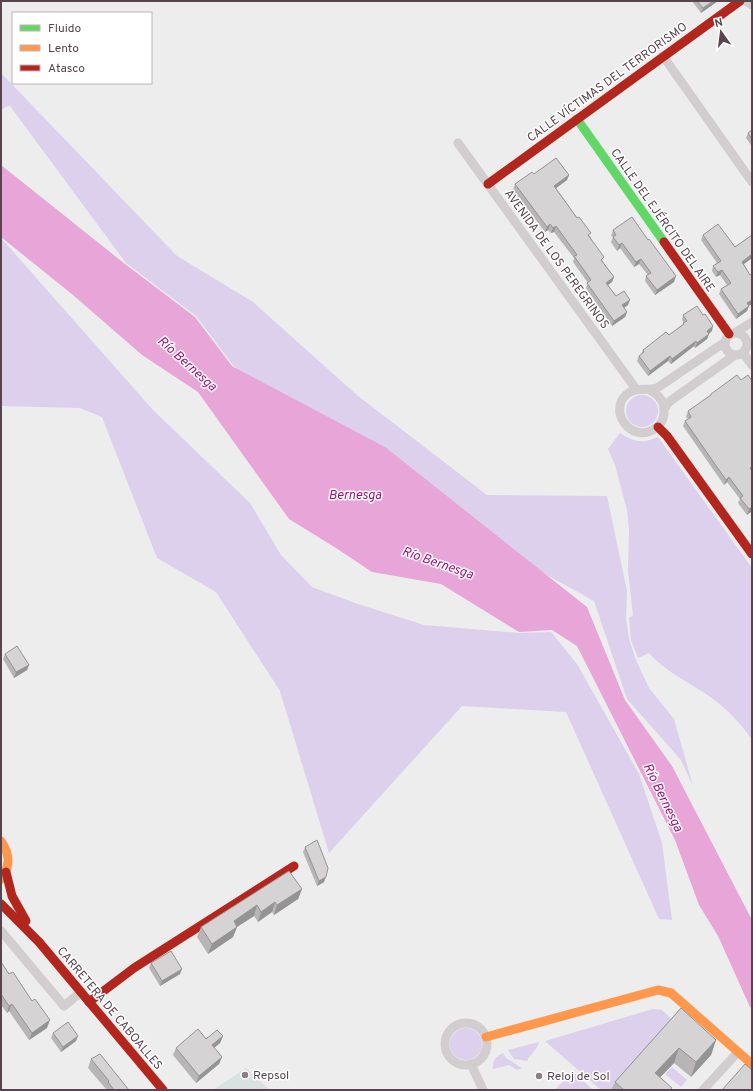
<svg xmlns="http://www.w3.org/2000/svg" width="753" height="1091" font-family="Overpass,sans-serif">
	<style>
		.commercial { fill: #d9e2e0 }
		.green { fill: #dcd0ec }
		.water { fill: #e8a6d8 }
		.lines { fill: none; stroke-linecap: round; stroke-linejoin: round }
		.street { stroke: #d2cdcf; stroke-width: 9 }
		.fast { stroke: #63d668; stroke-width: 9 }
		.slow { stroke: #ff974d; stroke-width: 9 }
		.jam { stroke: #b3261e; stroke-width: 9 }
		.wall { fill: #b7b5b5 }
		.shaded-wall { fill: #959494 }
		.building { fill: #d5d3d3; stroke: #959494 }
		.poi-dot { fill: #8c7f85; stroke: #fff; stroke-width: 1.5 }
		.labels { text-anchor: middle; stroke-width: 3; stroke-linejoin: round; paint-order: stroke }
		.street-label { font-size: 12px; fill: #58444e; stroke: #fff }
		.poi-label { font-size: 12px; fill: #58444e; stroke: #fff; text-anchor: start }
		.water-label { font-size: 13px; font-style: italic; fill: #9e117b; stroke: #fff }
	</style>
	<rect width="100%" height="100%" fill="#ecedec"/>
	<polygon class="commercial" points="246,1068 270,1090 213,1090"/>
	<g class="green">
		<polygon points="1,73 177,256 253,302 358,396 487,495 607,496 627,591 626,618 629,639 636,660 649,688 674,719 693,786 681,760 627,699 594,601 362,473 233,365 196,316 126,263 10,106 8,106 1,110"/>
		<polygon points="1,238 153,410 250,503 281,555 312,587 355,603 424,625 519,633 551,632 577,664 639,774 662,843 672,920 659,919 566,712 462,706 329,853 280,691 216,592 157,558 102,417 80,408 1,406"/>
		<circle cx="642" cy="411" r="16"/>
		<path d="M620 433C634 442 642 444 658 437L752 568V740C741 723 725 707 709 696 687 681 667 673 649 653L638 658 631 640 629 618 633 615 628 571 629 529 627 510 615 465 608 449Z"/>
		<polygon points="653,1009 662,1010 675,1022 612,1090 601,1090 545,1041"/>
		<circle cx="466" cy="1044" r="16"/>
		<path d="M539 1042C538 1049 530 1054 527 1061L514 1059 508 1050Z"/>
		<path d="M503 1053 506 1058 522 1068 517 1070 509 1065 493 1069C493 1060 495 1057 503 1053Z"/>
		<polygon points="672,1067 687,1080 681,1087 665,1074"/>
		<polygon points="572,1071 593,1090 555,1090"/>
	</g>
	<polygon class="water" points="1,165 125,264 195,317 232,366 385,447 587,607 625,700 672,766 752,920 752,1009 750,1007 718,936 699,905 675,840 577,646 552,630 519,632 441,584 372,572 336,548 289,519 198,392 142,355 73,295 1,237"/>
	<g class="lines">
		<g class="street">
			<polyline points="746,1 752,5"/>
			<polyline points="663,56 752,182"/>
			<polyline points="458,143 636,389"/>
			<polyline points="736,332 752,322"/>
			<circle cx="736" cy="344" r="11"/>
			<polyline points="743,353 752,365"/>
			<path d="M650 390C659 395 665 402 664 412 664 418 661 424 656 428 630 446 605 407 630 392 639 387 648 391 657 388L725 342"/>
			<polyline points="664,409 668,403 673,399 735,355"/>
			<polyline points="1,931 64,1006 81,992"/>
			<circle cx="466" cy="1044" r="21"/>
			<polyline points="471,1064 483,1090"/>
			<polyline points="703,1090 738,1052"/>
		</g>
		<polyline class="fast" points="577,119 664,242"/>
		<g class="slow">
			<path d="M1 841C10 854 11 866 1 879"/>
			<polyline points="486,1037 658,990 671,993 752,1064"/>
		</g>
		<g class="jam">
			<polyline points="488,184 740,1"/>
			<polyline points="664,242 729,334"/>
			<polyline points="658,427 667,436 752,554"/>
			<polyline points="6,872 12,896 26,921"/>
			<polyline points="1,904 39,942 163,1090"/>
			<polyline points="89,1002 134,968 294,866"/>
		</g>
	</g>
	<g class="wall">
		<polygon points="692,1 718,1 701,13"/>
		<polygon points="752,130 752,144 751,145 746,138 748,133"/>
		<polygon points="534,174 569,175 567,180 556,188 590,236 603,262 614,277 612,282 608,285 616,296 628,305 624,308 627,312 625,317 612,326 586,288 588,283 573,262 574,258 554,232 551,233 548,230 545,232 513,190 515,184"/>
		<polygon points="613,230 674,282 655,295 645,281 646,276 648,275 639,264 634,267 620,248 617,251 611,242 613,237 611,236"/>
		<polygon points="703,235 735,247 752,235 752,258 744,264 750,275 752,274 752,304 749,306 747,311 736,319 719,294 721,289 727,285 720,275 716,277 712,271 713,266 717,263 701,240"/>
		<polygon points="683,315 712,331 709,334 707,339 695,348 694,346 671,364 668,361 648,376 637,361 639,356 641,355 643,350 669,335 682,325 684,323 682,320"/>
		<polygon points="711,394 752,471 752,511 747,515 738,503 740,499 727,482 724,485 683,426 685,421 688,419 686,417 688,411 710,396"/>
		<polygon points="5,654 29,665 27,670 14,678 3,659"/>
		<polygon points="305,847 324,882 317,886 303,852"/>
		<polygon points="302,889 298,899 274,915 272,912 258,922 254,916 237,927 233,937 208,954 197,937 201,927"/>
		<polygon points="1,962 47,1028 29,1040 9,1011 7,1013 1,1005"/>
		<polygon points="151,963 180,974 160,986 149,968"/>
		<polygon points="681,1008 716,1040 711,1055 691,1077 674,1063 660,1077 671,1090 611,1090 615,1082"/>
		<polygon points="53,1033 76,1041 61,1052 51,1038"/>
		<polygon points="223,1036 220,1043 214,1048 222,1057 219,1064 196,1083 173,1055 176,1048 206,1039"/>
		<polygon points="91,1059 129,1090 105,1090 106,1089 88,1068"/>
	</g>
	<g class="shaded-wall">
		<polygon points="713,1 718,1 701,13 703,8"/>
		<polygon points="569,175 567,180 552,191 554,186"/>
		<polygon points="550,224 548,230 545,232 547,227"/>
		<polygon points="556,226 554,232 551,233 553,228"/>
		<polygon points="622,243 620,248 617,251 619,245"/>
		<polygon points="752,254 752,258 740,267 742,262"/>
		<polygon points="641,259 639,264 634,267 636,262"/>
		<polygon points="722,270 720,275 716,277 718,272"/>
		<polygon points="676,276 674,282 655,295 657,290"/>
		<polygon points="614,277 612,282 604,288 606,283"/>
		<polygon points="630,300 628,305 620,310 622,305"/>
		<polygon points="752,300 752,304 745,308 747,303"/>
		<polygon points="749,306 747,311 736,319 738,314"/>
		<polygon points="627,312 625,317 612,326 614,321"/>
		<polygon points="713,326 712,331 705,336 707,331"/>
		<polygon points="709,334 707,339 695,348 697,343"/>
		<polygon points="696,341 694,346 671,364 672,359"/>
		<polygon points="670,356 668,361 648,376 650,371"/>
		<polygon points="729,477 727,482 724,485 726,480"/>
		<polygon points="752,507 752,511 747,515 749,509"/>
		<polygon points="29,665 27,670 14,678 16,672"/>
		<polygon points="326,877 324,882 317,886 319,881"/>
		<polygon points="302,889 298,899 274,915 277,905"/>
		<polygon points="275,902 272,912 258,922 261,912"/>
		<polygon points="257,905 254,916 237,927 233,937 208,954 212,944 234,921"/>
		<polygon points="182,969 180,974 160,986 162,981"/>
		<polygon points="12,1004 9,1011 7,1013 9,1006"/>
		<polygon points="50,1020 47,1028 29,1040 32,1033"/>
		<polygon points="78,1036 76,1041 61,1052 63,1047"/>
		<polygon points="223,1036 220,1043 209,1052 212,1045"/>
		<polygon points="716,1040 711,1055 691,1077 696,1062"/>
		<polygon points="679,1048 674,1063 650,1088 655,1073"/>
		<polygon points="222,1057 219,1064 196,1083 199,1076"/>
	</g>
	<g class="building">
		<polygon points="697,1 713,1 703,8"/>
		<polygon points="752,130 752,139 748,133"/>
		<polygon points="556,158 569,175 554,186 577,218 579,217 591,233 588,235 604,257 601,260 614,277 606,283 616,296 624,291 630,300 622,305 627,312 614,321 587,283 591,280 574,256 577,255 556,226 553,228 550,224 547,227 515,184 532,172 534,174"/>
		<polygon points="632,217 648,240 649,239 676,276 657,290 646,276 651,273 641,259 636,262 622,243 619,245 613,237 616,235 613,230"/>
		<polygon points="718,224 735,247 752,235 752,254 742,262 750,275 752,274 752,300 747,303 749,306 738,314 721,289 731,283 722,270 718,272 713,266 721,261 703,235"/>
		<polygon points="697,306 703,315 705,314 713,326 707,331 709,334 697,343 696,341 672,359 670,356 650,371 639,356 644,352 643,350 666,332 669,335 684,324 683,323 687,321 683,315"/>
		<polygon points="737,375 741,380 748,375 752,381 752,466 750,468 752,471 752,507 749,509 740,498 743,496 729,477 726,480 685,421 691,417 688,411 711,395 711,394"/>
		<polygon points="17,646 29,665 16,672 5,654"/>
		<polygon points="317,840 328,868 326,877 319,881 305,847"/>
		<polygon points="289,871 302,889 277,905 275,902 261,912 257,905 234,921 237,927 212,944 201,927"/>
		<polygon points="171,951 182,969 162,981 151,963"/>
		<polygon points="1,962 9,974 13,972 32,1001 35,999 50,1020 32,1033 12,1004 9,1006 1,994"/>
		<polygon points="681,1008 716,1040 696,1062 679,1048 655,1073 672,1088 670,1090 624,1090 615,1082"/>
		<polygon points="68,1022 78,1036 63,1047 53,1033"/>
		<polygon points="198,1029 206,1039 217,1030 223,1036 212,1045 222,1057 199,1076 176,1048"/>
		<polygon points="100,1054 129,1090 114,1090 108,1082 109,1081 91,1059"/>
		<polygon points="745,1064 752,1070 752,1090 722,1090"/>
	</g>
	<g class="poi-dot">
		<circle cx="245" cy="1075" r="4"/>
		<circle cx="539" cy="1076" r="4"/>
	</g>
	<g class="labels">
		<g class="street-label">
			<text transform="translate(607 82) rotate(-36)" y="4">CALLE VÍCTIMAS DEL TERRORISMO</text>
			<text transform="translate(663 220) rotate(55)" y="4">CALLE DEL EJÉRCITO DEL AIRE</text>
			<text transform="translate(557 259) rotate(54)" y="4">AVENIDA DE LOS PEREGRINOS</text>
			<text transform="translate(110 1008) rotate(50)" y="4">CARRETERA DE CABOALLES</text>
		</g>
		<g class="poi-label">
			<text x="253" y="1079">Repsol</text>
			<text x="547" y="1080">Reloj de Sol</text>
		</g>
		<g class="water-label">
			<text transform="translate(188 363) rotate(42)" y="5">Río Bernesga</text>
			<text x="355" y="499">Bernesga</text>
			<text transform="translate(438 562) rotate(19)" y="5">Río Bernesga</text>
			<text transform="translate(664 797) rotate(64)" y="5">Río Bernesga</text>
		</g>
	</g>
	<rect width="753" height="1091" fill="none" stroke="#58444e" stroke-width="4"/>
	<rect x="12" y="12" width="140" height="72" fill="#ffffff" stroke="#bcb4b8"/>
	<rect x="20" y="25" width="20" height="6" fill="#63d668" stroke="#bcb4b8"/>
	<text x="48" y="32" font-size="12" fill="#58444e">Fluido</text>
	<rect x="20" y="45" width="20" height="6" fill="#ff974d" stroke="#bcb4b8"/>
	<text x="48" y="52" font-size="12" fill="#58444e">Lento</text>
	<rect x="20" y="65" width="20" height="6" fill="#b3261e" stroke="#bcb4b8"/>
	<text x="48" y="72" font-size="12" fill="#58444e">Atasco</text>
	<g transform="translate(721 32) rotate(346)" stroke="#ffffff" stroke-width="3" paint-order="stroke">
	<path d="M0-3L7 15L0 10L-7 15Z" fill="#58444e"/>
	<text y="-6" font-size="11" font-weight="bold" text-anchor="middle" fill="#58444e">N</text>
	</g>
</svg>
